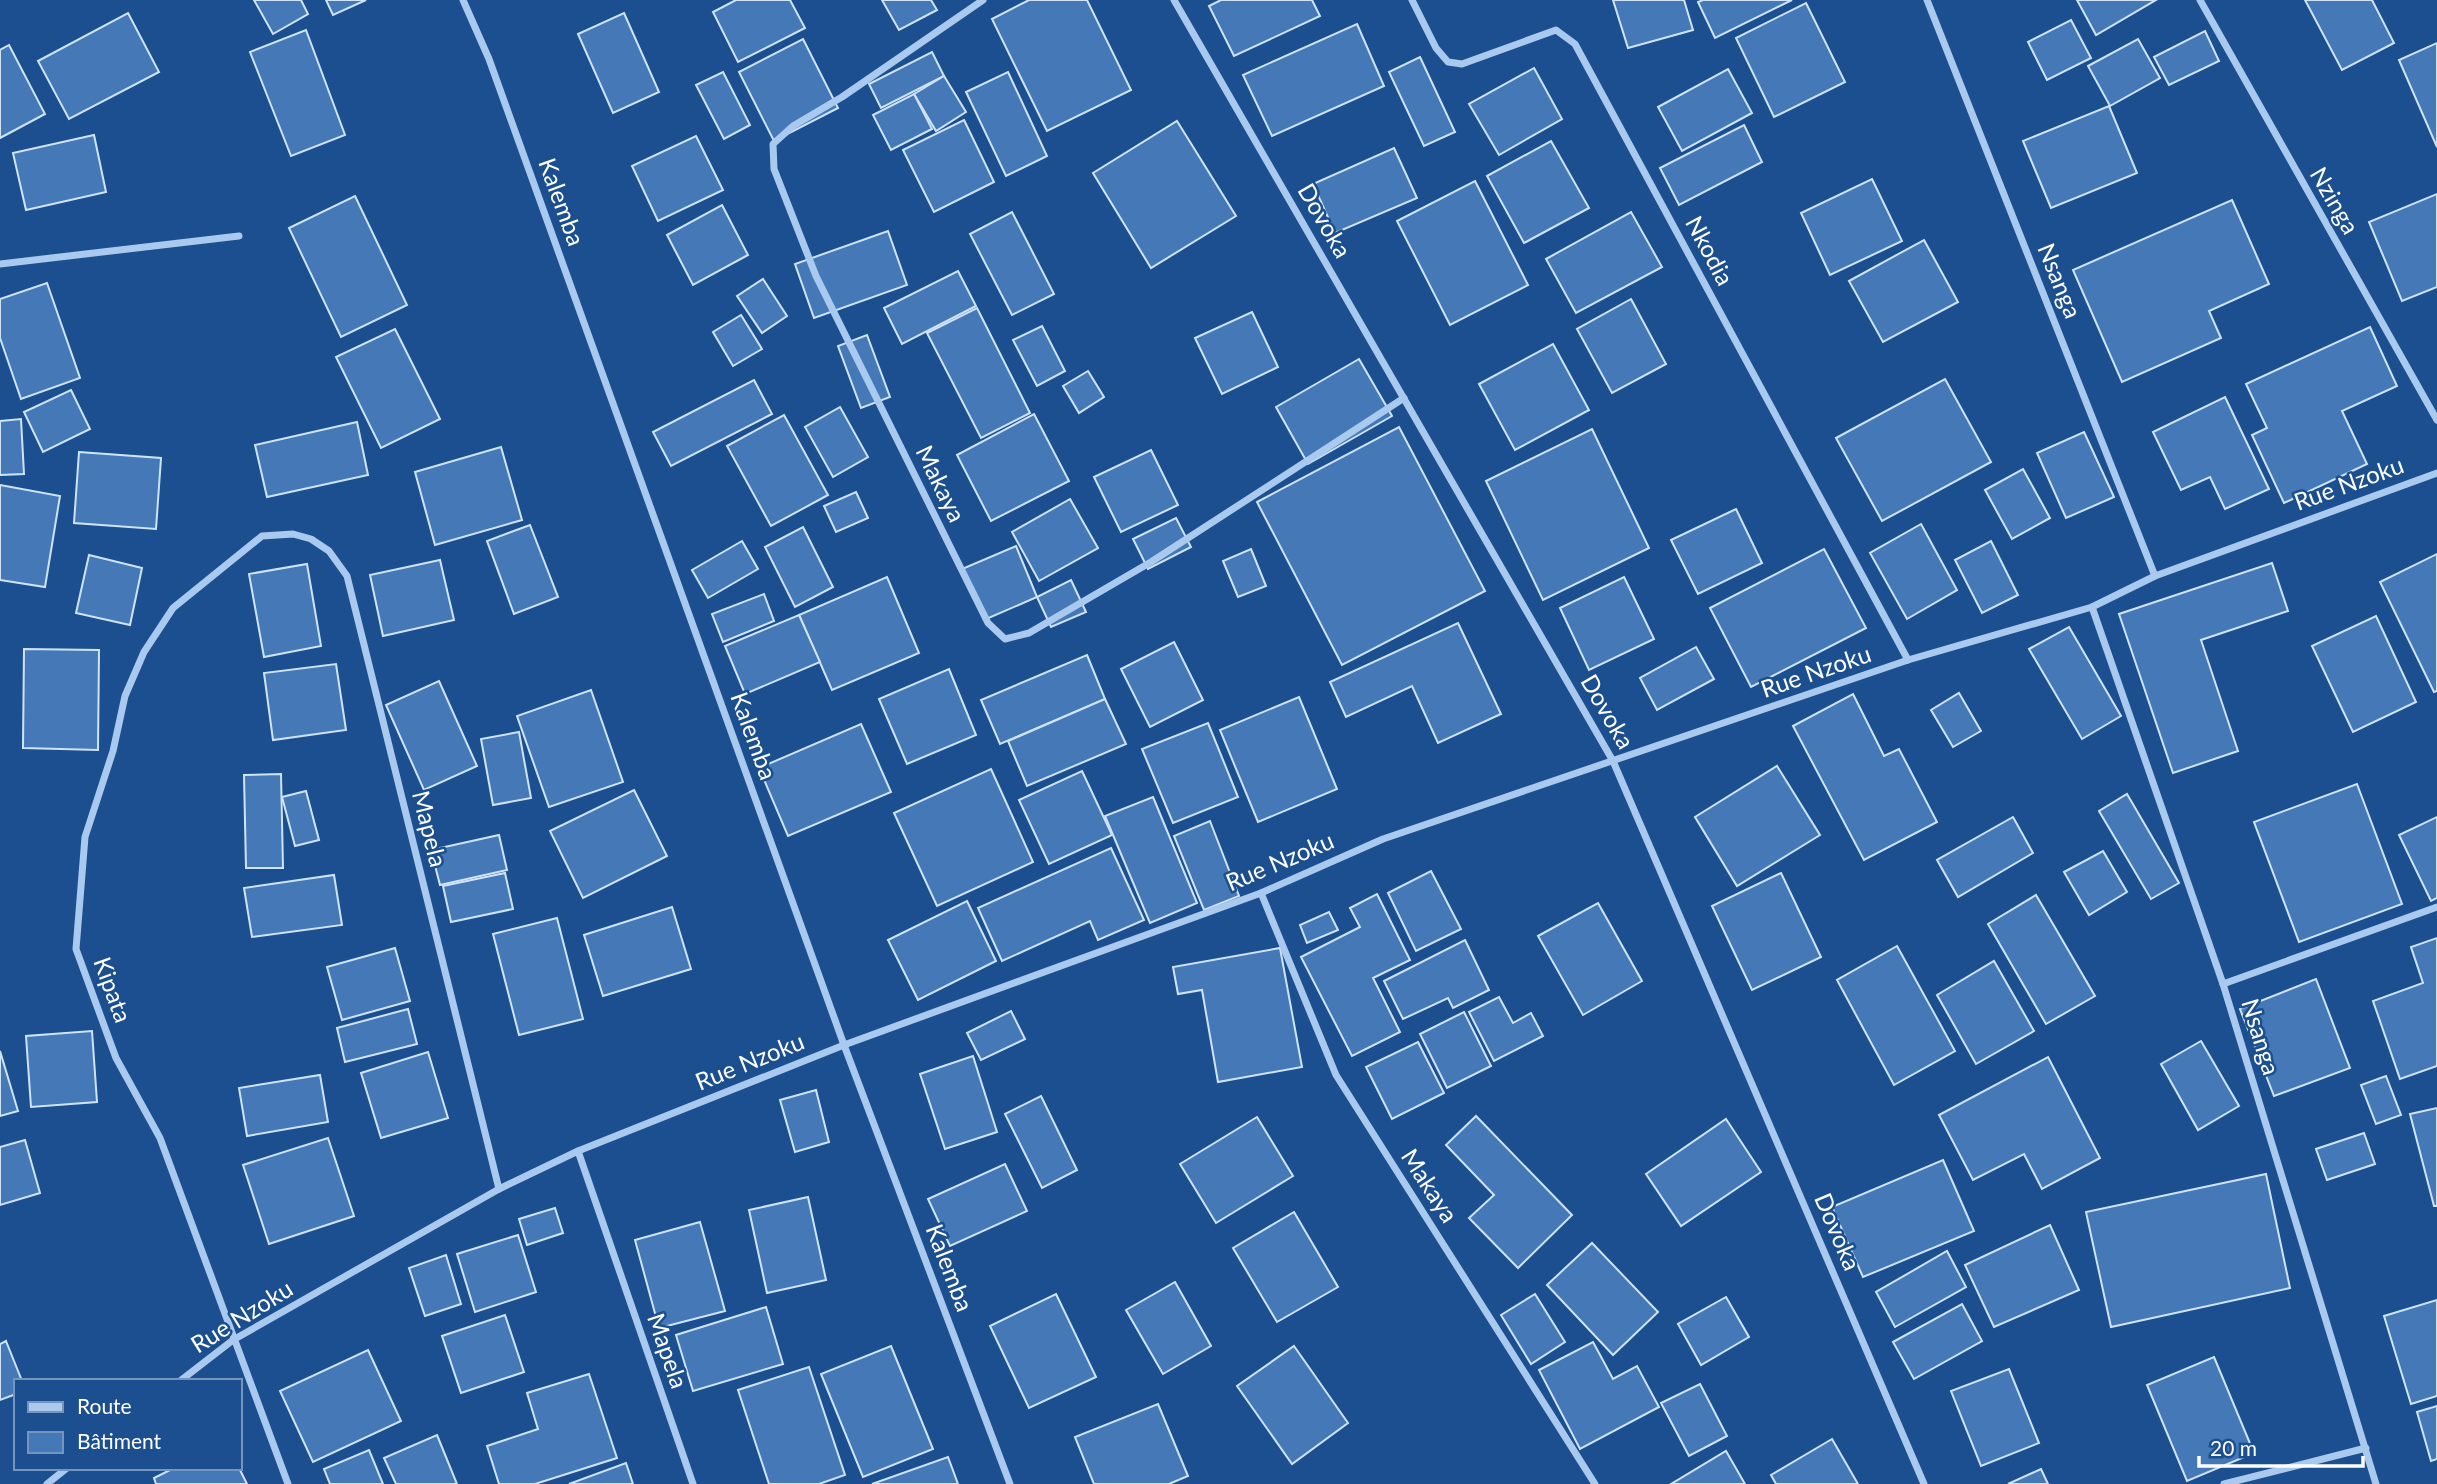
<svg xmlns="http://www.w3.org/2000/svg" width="2437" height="1484" font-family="Lato,sans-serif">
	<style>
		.building { fill: #4478b7; stroke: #cfe3fa; stroke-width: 2 }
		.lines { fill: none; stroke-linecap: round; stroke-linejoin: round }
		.street { stroke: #a9c9ee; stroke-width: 7 }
		.labels { text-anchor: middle; stroke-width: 5; stroke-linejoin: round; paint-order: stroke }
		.street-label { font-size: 24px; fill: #fff; stroke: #1b4f8f }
	</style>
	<rect width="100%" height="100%" fill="#1b4f8f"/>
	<g class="building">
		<polygon points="254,0 301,0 308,14 273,34"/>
		<polygon points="326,0 366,0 333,15"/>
		<polygon points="736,0 790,0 805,28 738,62 713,12"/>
		<polygon points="882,0 931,0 937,10 899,30"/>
		<polygon points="1029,0 1087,0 1131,90 1047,131 992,19"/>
		<polygon points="1221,0 1312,0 1320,16 1234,56 1209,6"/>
		<polygon points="1613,0 1684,0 1693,30 1628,48"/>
		<polygon points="1703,0 1792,0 1715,38 1698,2"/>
		<polygon points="2077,0 2156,0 2096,35"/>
		<polygon points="2305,0 2372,0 2394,43 2342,70"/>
		<polygon points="1806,3 1845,82 1774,117 1736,38"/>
		<polygon points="128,13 159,72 69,119 38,61"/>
		<polygon points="624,13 659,92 613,113 578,34"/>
		<polygon points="2071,20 2091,58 2047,80 2028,42"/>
		<polygon points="1357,24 1384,86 1272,136 1243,75"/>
		<polygon points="306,30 345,135 291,156 250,52"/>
		<polygon points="2205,31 2219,61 2169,85 2154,57"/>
		<polygon points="803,39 838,108 774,141 739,72"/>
		<polygon points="2138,39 2160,78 2110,106 2088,66"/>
		<polygon points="2437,43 2437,147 2399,60"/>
		<polygon points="9,45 45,114 0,138 0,50"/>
		<polygon points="932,52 944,76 881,108 869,84"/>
		<polygon points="1420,57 1455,132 1424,146 1389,72"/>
		<polygon points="1534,68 1562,119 1499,155 1469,104"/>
		<polygon points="1728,69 1752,113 1682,151 1658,107"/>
		<polygon points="723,72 750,125 724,139 696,85"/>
		<polygon points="1008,72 1047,156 1006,176 966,92"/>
		<polygon points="944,76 966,112 936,131 914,94"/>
		<polygon points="914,94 932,129 891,150 873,115"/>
		<polygon points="2109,106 2137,173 2051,208 2023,141"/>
		<polygon points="964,120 994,182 934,212 903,150"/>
		<polygon points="1177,121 1236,216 1151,268 1093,173"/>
		<polygon points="1744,125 1762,162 1679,205 1660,168"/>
		<polygon points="94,135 106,192 26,210 13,153"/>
		<polygon points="696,136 723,190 658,221 632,166"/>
		<polygon points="1551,141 1589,208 1524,243 1487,176"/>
		<polygon points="1394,148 1417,198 1335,233 1313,184"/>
		<polygon points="1872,179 1902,241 1830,275 1801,213"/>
		<polygon points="1475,181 1528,285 1450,325 1397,221"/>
		<polygon points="2437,194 2437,287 2402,301 2369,222"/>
		<polygon points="355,196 407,305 341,337 289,228"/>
		<polygon points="2232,200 2269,284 2209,311 2221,338 2122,382 2073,270"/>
		<polygon points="722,205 748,255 693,285 667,235"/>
		<polygon points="1012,212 1054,294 1012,315 970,234"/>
		<polygon points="1631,212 1662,267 1576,313 1546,259"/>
		<polygon points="888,231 907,285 814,318 795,264"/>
		<polygon points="1924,240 1958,302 1883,342 1849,281"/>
		<polygon points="958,271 976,306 902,344 884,308"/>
		<polygon points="763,279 787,316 762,333 737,296"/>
		<polygon points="47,283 80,378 21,399 0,338 0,299"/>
		<polygon points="1631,299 1666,364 1612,393 1577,329"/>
		<polygon points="977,308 1030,413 981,438 927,333"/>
		<polygon points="1252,312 1278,367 1222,394 1195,338"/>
		<polygon points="741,315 762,349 733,366 713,332"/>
		<polygon points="1042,326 1065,371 1037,386 1013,340"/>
		<polygon points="2370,327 2397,386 2342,411 2367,464 2284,503 2252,435 2267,428 2246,384"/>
		<polygon points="395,329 440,419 381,448 336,357"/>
		<polygon points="867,335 890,397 861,408 838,346"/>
		<polygon points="1553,344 1589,410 1515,450 1479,384"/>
		<polygon points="1359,359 1392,416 1308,464 1276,407"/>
		<polygon points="1088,371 1104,397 1079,413 1063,386"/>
		<polygon points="1945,379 1991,462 1882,521 1836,438"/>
		<polygon points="754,380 772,414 671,466 653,432"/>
		<polygon points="71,390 90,429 43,452 24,412"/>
		<polygon points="2225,397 2269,489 2225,509 2210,477 2181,490 2153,432"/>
		<polygon points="840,407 868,457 833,477 805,427"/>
		<polygon points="1034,414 1069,481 991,521 957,455"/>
		<polygon points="784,415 828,495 771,526 727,446"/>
		<polygon points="21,419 24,474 0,475 0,421"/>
		<polygon points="357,422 368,475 267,497 255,445"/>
		<polygon points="1399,427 1485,591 1342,665 1257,502"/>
		<polygon points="1592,429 1649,548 1543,600 1486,481"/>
		<polygon points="2084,432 2114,497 2066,518 2037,453"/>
		<polygon points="501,447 522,520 435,545 415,472"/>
		<polygon points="1151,450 1178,505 1121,532 1094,477"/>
		<polygon points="79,452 161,458 156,529 74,523"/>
		<polygon points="2023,469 2050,518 2012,539 1985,490"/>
		<polygon points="0,485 60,496 45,587 0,580"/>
		<polygon points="856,492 868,518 836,532 824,506"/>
		<polygon points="1070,499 1098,548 1039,581 1012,532"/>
		<polygon points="1736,509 1762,563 1698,594 1671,540"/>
		<polygon points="1176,518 1191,547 1148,569 1133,539"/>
		<polygon points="1921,524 1957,590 1907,619 1870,553"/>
		<polygon points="530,525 558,597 514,614 487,541"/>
		<polygon points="803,527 833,587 795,607 765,547"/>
		<polygon points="742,541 758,569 708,598 692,570"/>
		<polygon points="1991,541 2018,595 1982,613 1955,560"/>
		<polygon points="1016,546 1037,597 984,620 962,569"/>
		<polygon points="1251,549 1266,586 1238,597 1223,561"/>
		<polygon points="1824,549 1866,628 1751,687 1710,608"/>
		<polygon points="2437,554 2437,691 2434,692 2380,582"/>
		<polygon points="89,555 142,568 130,625 76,613"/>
		<polygon points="440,560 454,620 383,636 370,575"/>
		<polygon points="2272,563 2288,611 2201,640 2238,751 2173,773 2119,614"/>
		<polygon points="307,564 321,646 264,657 249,574"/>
		<polygon points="887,577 919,653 832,690 799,615"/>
		<polygon points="1624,577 1654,639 1589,670 1560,608"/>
		<polygon points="1071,580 1086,612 1051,627 1037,597"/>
		<polygon points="764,594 774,621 723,642 712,614"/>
		<polygon points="799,615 820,662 745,694 725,646"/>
		<polygon points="2376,616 2416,702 2353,732 2312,646"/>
		<polygon points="1458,623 1501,714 1438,743 1412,686 1346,717 1330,682"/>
		<polygon points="2069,627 2121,716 2082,739 2029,649"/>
		<polygon points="1174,642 1203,700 1150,727 1121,669"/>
		<polygon points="1696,647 1714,679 1657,710 1640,678"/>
		<polygon points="24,649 99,650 98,750 23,748"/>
		<polygon points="1087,655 1105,699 1000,744 981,700"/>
		<polygon points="336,664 346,730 273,740 264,673"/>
		<polygon points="949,669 976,735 907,764 879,699"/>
		<polygon points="439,681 477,766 424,790 386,705"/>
		<polygon points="591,690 623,782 549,807 517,716"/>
		<polygon points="1959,693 1981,731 1953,747 1931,710"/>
		<polygon points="1853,694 1884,756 1899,749 1937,822 1864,860 1793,726"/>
		<polygon points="1299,697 1337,789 1258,822 1220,730"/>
		<polygon points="1105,699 1126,744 1027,786 1008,741"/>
		<polygon points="1208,723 1238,797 1173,823 1142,749"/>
		<polygon points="861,724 891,792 788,836 759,768"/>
		<polygon points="519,732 531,798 493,805 481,739"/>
		<polygon points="1777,766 1820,835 1737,886 1695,817"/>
		<polygon points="991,769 1033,862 937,906 894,813"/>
		<polygon points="1082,771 1112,835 1049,864 1019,800"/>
		<polygon points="281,774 283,868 246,868 244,775"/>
		<polygon points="2357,784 2402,904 2299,942 2254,822"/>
		<polygon points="634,790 667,856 583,898 550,831"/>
		<polygon points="306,791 319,840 295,846 282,797"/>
		<polygon points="2127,794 2179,883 2151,899 2099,811"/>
		<polygon points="1153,797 1197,903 1150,923 1105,816"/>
		<polygon points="2013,817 2033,853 1958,897 1937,860"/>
		<polygon points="2437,817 2437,898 2431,901 2399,835"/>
		<polygon points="1210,821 1239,896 1204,910 1174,836"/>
		<polygon points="499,835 507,870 440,885 431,850"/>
		<polygon points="1111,848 1144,920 1098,940 1090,921 1002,961 978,908"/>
		<polygon points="2103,851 2127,892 2089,915 2064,872"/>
		<polygon points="1431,871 1461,929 1416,951 1388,893"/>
		<polygon points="505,873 513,909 451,922 443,886"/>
		<polygon points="1781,873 1821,957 1752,990 1712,906"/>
		<polygon points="334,875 342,925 252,937 244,888"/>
		<polygon points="1377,894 1410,960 1373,978 1400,1032 1352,1056 1301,957 1360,927 1350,908"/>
		<polygon points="2036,895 2095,996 2046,1024 1988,924"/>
		<polygon points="967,901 996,961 918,1000 888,940"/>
		<polygon points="1598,903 1642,981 1583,1015 1538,936"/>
		<polygon points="672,907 691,969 603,996 584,935"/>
		<polygon points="1329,912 1338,930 1307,943 1300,925"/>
		<polygon points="557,918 583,1019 519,1035 493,934"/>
		<polygon points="2437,938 2437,1066 2400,1079 2373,1001 2423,983 2411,947"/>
		<polygon points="1465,940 1489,990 1453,1008 1448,998 1403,1019 1384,981"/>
		<polygon points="1897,946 1955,1051 1894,1085 1837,980"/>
		<polygon points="395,948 410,1001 342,1020 327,967"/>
		<polygon points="1280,948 1302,1067 1218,1082 1202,990 1178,994 1173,967"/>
		<polygon points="1994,961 2034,1031 1976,1064 1937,995"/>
		<polygon points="2316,979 2350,1068 2274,1096 2240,1009"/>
		<polygon points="1499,997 1513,1023 1531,1013 1543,1036 1494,1061 1469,1012"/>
		<polygon points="408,1009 417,1044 345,1062 337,1028"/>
		<polygon points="1011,1011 1025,1039 981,1060 967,1033"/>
		<polygon points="1464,1012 1491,1066 1447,1088 1420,1034"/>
		<polygon points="92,1031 97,1102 31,1107 26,1036"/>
		<polygon points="2201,1041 2239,1106 2198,1130 2161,1064"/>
		<polygon points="1418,1042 1444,1093 1392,1119 1366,1067"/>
		<polygon points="0,1051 18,1111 0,1116"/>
		<polygon points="428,1052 448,1118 381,1138 361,1073"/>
		<polygon points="973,1056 997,1132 945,1149 920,1074"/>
		<polygon points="2048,1057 2100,1158 2042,1189 2024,1154 1973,1180 1939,1115"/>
		<polygon points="320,1075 328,1122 247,1136 239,1088"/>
		<polygon points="2386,1076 2401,1115 2376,1124 2361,1085"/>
		<polygon points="816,1090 829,1142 795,1152 780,1100"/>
		<polygon points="1041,1096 1077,1170 1042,1188 1005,1114"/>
		<polygon points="2437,1108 2437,1206 2434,1206 2410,1114"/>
		<polygon points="1476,1116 1572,1215 1518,1268 1469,1218 1494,1195 1446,1145"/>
		<polygon points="1257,1117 1293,1176 1216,1223 1180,1164"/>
		<polygon points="1726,1119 1761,1172 1681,1226 1646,1174"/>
		<polygon points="2364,1133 2375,1164 2327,1180 2316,1149"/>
		<polygon points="328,1138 354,1216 269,1244 243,1165"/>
		<polygon points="25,1140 40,1193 0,1205 0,1147"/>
		<polygon points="1943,1160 1974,1231 1863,1277 1832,1207"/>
		<polygon points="1005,1164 1027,1211 950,1246 928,1199"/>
		<polygon points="2266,1174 2290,1288 2111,1327 2086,1212"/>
		<polygon points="808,1197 826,1280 767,1293 749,1210"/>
		<polygon points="555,1208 563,1233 527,1245 519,1219"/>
		<polygon points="1294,1212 1338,1287 1277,1322 1233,1248"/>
		<polygon points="700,1222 725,1311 659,1328 635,1240"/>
		<polygon points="2050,1225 2079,1290 1994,1327 1965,1265"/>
		<polygon points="518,1235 536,1292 475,1312 457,1254"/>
		<polygon points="1592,1243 1658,1312 1613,1355 1547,1285"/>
		<polygon points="1947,1251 1966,1287 1895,1327 1876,1292"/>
		<polygon points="446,1255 461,1304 425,1316 409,1268"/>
		<polygon points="1175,1282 1211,1346 1163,1374 1126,1310"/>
		<polygon points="1056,1294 1096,1377 1029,1408 990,1326"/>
		<polygon points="1535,1294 1565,1342 1531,1364 1501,1315"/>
		<polygon points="1726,1297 1749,1337 1701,1365 1678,1324"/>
		<polygon points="2437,1300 2437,1396 2411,1404 2384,1316"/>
		<polygon points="1962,1304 1982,1341 1914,1379 1893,1342"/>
		<polygon points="766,1307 783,1364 693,1391 676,1335"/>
		<polygon points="505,1315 524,1372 461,1393 442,1336"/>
		<polygon points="6,1341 22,1381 16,1381 16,1394 0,1400 0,1344"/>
		<polygon points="1593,1342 1613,1379 1637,1366 1659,1407 1580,1449 1539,1370"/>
		<polygon points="891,1346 933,1449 863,1477 821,1374"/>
		<polygon points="1294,1346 1348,1423 1292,1464 1237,1386"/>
		<polygon points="368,1350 401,1421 313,1462 280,1391"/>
		<polygon points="2214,1357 2254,1453 2187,1481 2147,1385"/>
		<polygon points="809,1367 845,1475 819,1484 769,1484 738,1390"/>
		<polygon points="2009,1369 2039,1443 1981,1466 1951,1391"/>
		<polygon points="589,1374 617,1458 535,1484 499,1484 487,1446 538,1429 527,1393"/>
		<polygon points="1700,1384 1727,1436 1689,1456 1661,1403"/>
		<polygon points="1158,1404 1188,1476 1169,1484 1094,1484 1075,1437"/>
		<polygon points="2437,1406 2437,1459 2431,1461 2417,1412"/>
		<polygon points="437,1435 457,1484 396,1484 384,1458"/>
		<polygon points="1832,1439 1858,1484 1776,1484 1771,1475"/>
		<polygon points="369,1450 383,1484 330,1484 324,1469"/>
		<polygon points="1726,1451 1745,1484 1671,1484"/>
		<polygon points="948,1457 958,1484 872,1484"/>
		<polygon points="626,1463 633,1484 569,1484"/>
		<polygon points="174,1468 239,1468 247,1484 156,1484 154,1478"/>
		<polygon points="2041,1469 2048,1484 2008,1484"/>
	</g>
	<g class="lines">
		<g class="street">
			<polyline points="463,0 489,59 844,1045 1010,1484"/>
			<polyline points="983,0 842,97 793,126 773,144 774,169 816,276 988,623 1005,639 1029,633 1151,562 1404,398"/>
			<polyline points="1174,0 1613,761 1924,1484"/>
			<polyline points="1412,0 1436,48 1448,62 1462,64 1556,30 1575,44 1908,660"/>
			<polyline points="1927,0 2155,576"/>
			<polyline points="2200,0 2437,420"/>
			<polyline points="0,264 239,236"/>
			<polyline points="2092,607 2223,984 2376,1484"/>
			<polyline points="1261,893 1336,1075 1595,1484"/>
			<polyline points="2223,984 2437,907"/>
			<polyline points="578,1151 693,1484"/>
			<polyline points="180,1381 233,1340 499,1189 578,1151 844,1045 1261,893 1383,839 1908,660 2092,607 2155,576 2437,473"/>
			<polyline points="47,1484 67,1468"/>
			<polyline points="288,1484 160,1138 116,1058 76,949 85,837 113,751 125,696 144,652 173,608 262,536 293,534 311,539 329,551 347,576 499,1189"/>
			<polyline points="2224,1484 2366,1448"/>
		</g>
	</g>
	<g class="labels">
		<g class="street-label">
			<text transform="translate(2334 201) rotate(60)" y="8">Nzinga</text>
			<text transform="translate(561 202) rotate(70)" y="8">Kalemba</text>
			<text transform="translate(1324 221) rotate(60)" y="8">Dovoka</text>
			<text transform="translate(1709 251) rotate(62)" y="8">Nkodia</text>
			<text transform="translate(2059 281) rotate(68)" y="8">Nsanga</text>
			<text transform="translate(940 484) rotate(64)" y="8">Makaya</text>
			<text transform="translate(2349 484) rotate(-20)" y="8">Rue Nzoku</text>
			<text transform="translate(1816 672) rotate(-19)" y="8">Rue Nzoku</text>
			<text transform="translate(1607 712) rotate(60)" y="8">Dovoka</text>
			<text transform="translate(753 736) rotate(70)" y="8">Kalemba</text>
			<text transform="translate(429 829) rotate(76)" y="8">Mapela</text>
			<text transform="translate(1280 862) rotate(-23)" y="8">Rue Nzoku</text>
			<text transform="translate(112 990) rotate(70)" y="8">Kipata</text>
			<text transform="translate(2260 1037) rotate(73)" y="8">Nsanga</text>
			<text transform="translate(750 1062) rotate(-22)" y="8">Rue Nzoku</text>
			<text transform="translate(1429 1186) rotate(57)" y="8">Makaya</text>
			<text transform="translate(1837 1232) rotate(67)" y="8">Dovoka</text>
			<text transform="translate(949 1268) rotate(69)" y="8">Kalemba</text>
			<text transform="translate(242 1317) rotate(-32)" y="8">Rue Nzoku</text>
			<text transform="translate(667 1351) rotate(71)" y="8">Mapela</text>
		</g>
	</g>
	<rect x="14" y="1379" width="228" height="91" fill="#1b4f8f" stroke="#7695bc" stroke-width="2"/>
	<rect x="28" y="1402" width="35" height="10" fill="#a9c9ee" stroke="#7695bc" stroke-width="2"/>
	<text x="77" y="1414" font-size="21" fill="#ffffff">Route</text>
	<rect x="28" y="1432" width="35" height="21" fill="#4478b7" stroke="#7695bc" stroke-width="2"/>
	<text x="77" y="1449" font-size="21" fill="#ffffff">Bâtiment</text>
	<path d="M2199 1456v10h164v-10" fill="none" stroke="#ffffff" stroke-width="3.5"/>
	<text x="2210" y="1456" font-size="21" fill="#ffffff" stroke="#1b4f8f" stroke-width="5" paint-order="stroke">20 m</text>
</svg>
